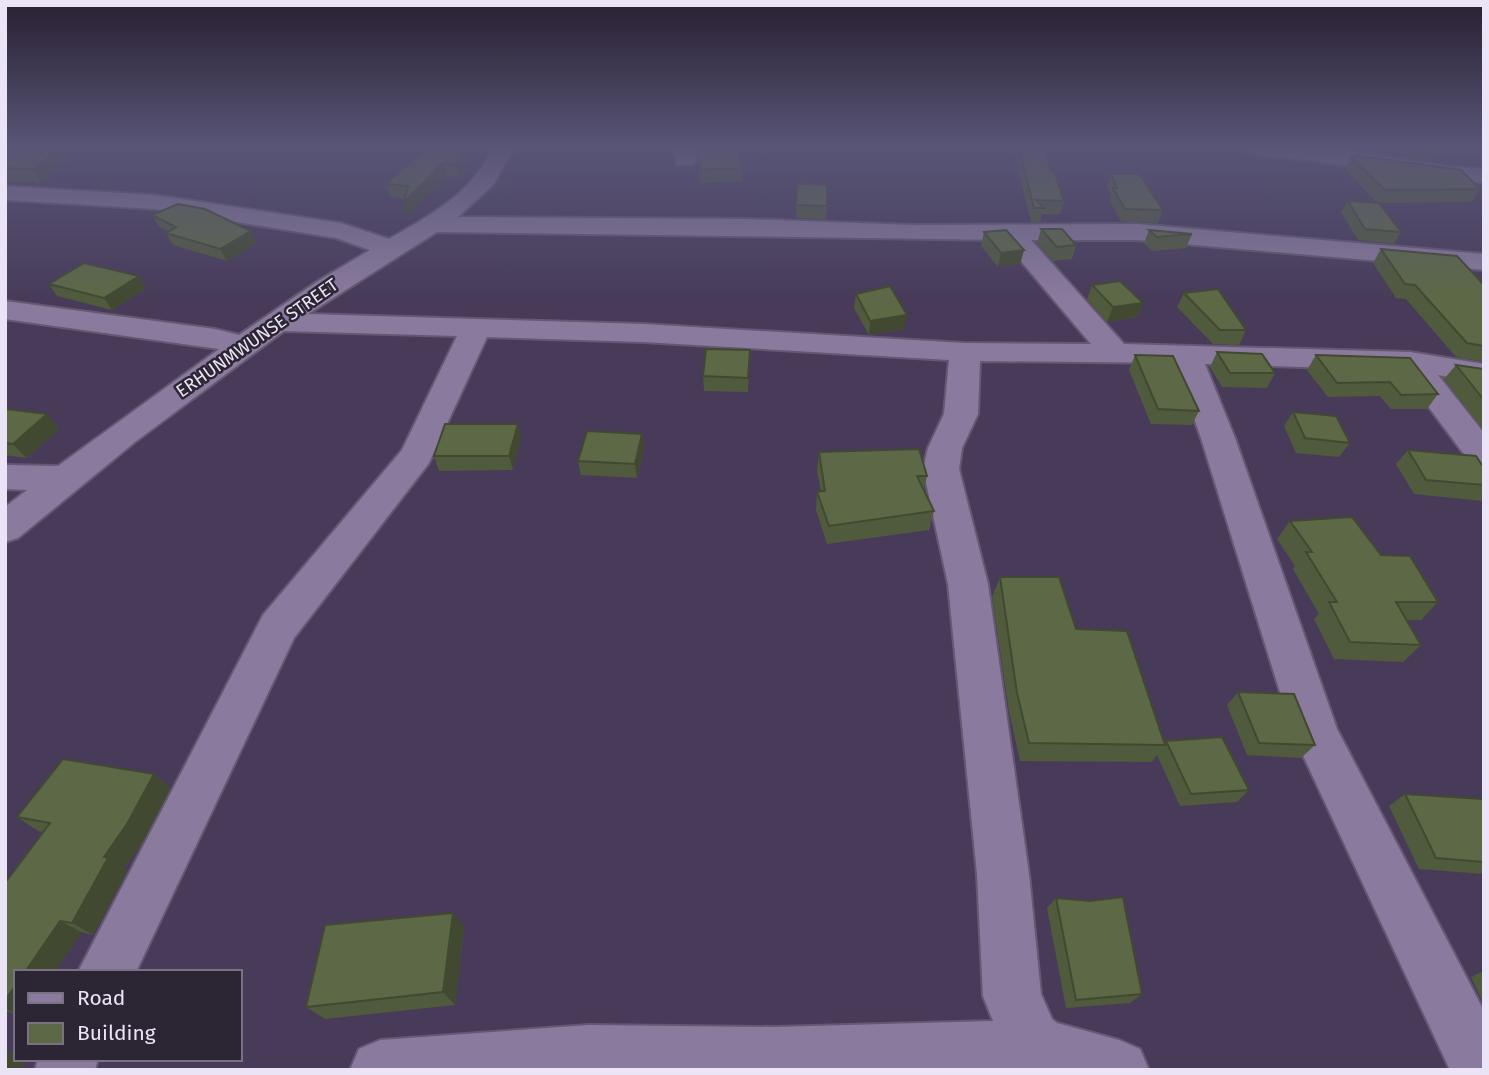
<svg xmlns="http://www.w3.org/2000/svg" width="1489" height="1075" font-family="'Fira Sans',sans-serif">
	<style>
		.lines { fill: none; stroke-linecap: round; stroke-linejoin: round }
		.minor-casing { stroke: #645872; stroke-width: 4 }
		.minor { fill: #8a7b9e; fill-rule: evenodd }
		.wall { fill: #505a3c }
		.shaded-wall { fill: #414a31 }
		.building { fill: #5d6946; stroke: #414a31; stroke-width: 2 }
		.labels { text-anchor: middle; stroke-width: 5; stroke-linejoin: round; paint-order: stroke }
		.far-street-label { font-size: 18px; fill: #ebe4f7; stroke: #2c2634 }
	</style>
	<rect width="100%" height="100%" fill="#483b5a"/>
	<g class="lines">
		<defs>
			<g id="minor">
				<path d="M492 148H514L493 185 458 217 746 219 915 225 1137 224 1484 254V270L1137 240H1031L1124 344 1410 352 1484 364V384L1438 375 1484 433V469L1472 465 1401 370 1205 364 1235 438 1337 729 1484 1011V1070H1450L1293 734 1201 438 1174 363 980 361 978 414 962 448 959 469 988 584 1029 874 1041 994 1052 1019 1057 1023 1119 1040 1140 1049 1149 1070H350L359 1049 380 1040 589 1025 775 1027 993 1021 983 996 977 874 948 584 923 469 928 448 944 414 949 360 643 342 487 337 429 463 294 638 136 972H78L263 615 402 450 457 336 284 331 135 442 18 538 5 542V507L27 490 5 489V465L58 466 219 349 5 319V301L215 329 239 335 318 281 370 250 336 238 155 209 5 200V186L155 195 341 223 389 239C427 217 475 192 492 148ZM437 232 1003 240 1091 344 964 343 643 324 308 314Z"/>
				<polygon points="673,148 695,148 696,160 693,165 677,165"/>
				<path d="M1246 148H1334L1445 166 1484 169V183C1408 177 1333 161 1257 155L1249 153Z"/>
				<polygon points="38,1059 98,1059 95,1070 35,1070"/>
			</g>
		</defs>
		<use href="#minor" class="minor-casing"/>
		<use href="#minor" class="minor"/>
	</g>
	<g class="wall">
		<polygon points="5,148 76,154 41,182 5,181"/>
		<polygon points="476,148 459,177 446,176 407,217 403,203 405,199 390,197 386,184"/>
		<polygon points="698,148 742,168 742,181 700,183"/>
		<polygon points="1013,148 1044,148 1064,201 1060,214 1042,214 1040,222 1031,222"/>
		<polygon points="1390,148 1484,148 1484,157 1437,154 1432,161 1396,155"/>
		<polygon points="1351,157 1480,189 1471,202 1379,203 1401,232 1394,244 1358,240 1341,212 1348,201 1377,203 1345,169"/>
		<polygon points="1111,174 1163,210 1158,223 1121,221 1109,200 1111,195 1107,186"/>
		<polygon points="797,184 827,206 826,219 796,218"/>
		<polygon points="152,215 251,231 257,243 227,261 173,245 166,233 168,231 159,227"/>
		<polygon points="1041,229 1076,245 1072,259 1053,261 1037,243"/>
		<polygon points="1149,230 1192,234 1186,248 1152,251 1144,243"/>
		<polygon points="984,232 1024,250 1020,264 998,267 981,246"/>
		<polygon points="1381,249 1482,284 1484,273 1484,362 1456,357 1406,299 1396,298 1373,263"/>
		<polygon points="49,284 146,288 112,310 57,296"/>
		<polygon points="1092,285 1143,303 1137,317 1107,322 1087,299"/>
		<polygon points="1184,293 1246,330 1239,345 1213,344 1177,307"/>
		<polygon points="856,294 904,329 869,335 854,308"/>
		<polygon points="750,350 748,392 704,391 703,376"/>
		<polygon points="1217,352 1275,373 1267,388 1222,387 1210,367"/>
		<polygon points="1135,355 1199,411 1192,425 1151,424 1129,370"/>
		<polygon points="1316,355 1438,394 1427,409 1391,409 1380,396 1328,397 1307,370"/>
		<polygon points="1456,365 1484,369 1484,431 1444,379"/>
		<polygon points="5,410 47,414 59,429 26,458 5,455"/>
		<polygon points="1293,412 1350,443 1339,457 1296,453 1284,426"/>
		<polygon points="642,434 644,448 637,478 581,475 578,461"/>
		<polygon points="521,438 513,470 439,471 434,456"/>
		<polygon points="1408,450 1484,468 1484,499 1482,501 1414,494 1396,464"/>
		<polygon points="819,452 927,476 924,490 934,511 929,530 827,544 816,510 817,492 821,491 817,471"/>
		<polygon points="1290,521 1381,555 1438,602 1421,620 1406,620 1421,645 1403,662 1334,659 1314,619 1319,614 1293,569 1295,566 1277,539"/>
		<polygon points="1000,577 1076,629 1165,743 1166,741 1249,790 1237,802 1180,806 1157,755 1152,762 1020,761 1009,712 992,597"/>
		<polygon points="1238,692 1315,745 1301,758 1247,755 1227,705"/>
		<polygon points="154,774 170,788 145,838 124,869 127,871 93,935 82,932 16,972 16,1014 5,1011 5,883 43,832 38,831 17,817"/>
		<polygon points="1405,794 1484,802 1484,874 1419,869 1389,806"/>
		<polygon points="1056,898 1090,901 1142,994 1130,1003 1066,1008 1047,908"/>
		<polygon points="464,927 455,1005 325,1019 306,1007"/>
		<polygon points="1484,971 1484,1005 1471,977"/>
	</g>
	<g class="shaded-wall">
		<polygon points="59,148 72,148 76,154 41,182 33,169"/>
		<polygon points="465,148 476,148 459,177 456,164"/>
		<polygon points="443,163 446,176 407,217 403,203"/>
		<polygon points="251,231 257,243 227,261 220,249"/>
		<polygon points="1024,250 1020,264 998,267 1001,253"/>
		<polygon points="139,276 146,288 112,310 104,298"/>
		<polygon points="1143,303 1137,317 1107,322 1113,307"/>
		<polygon points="907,315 904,329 869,335 870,321"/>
		<polygon points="47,414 59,429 26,458 13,444"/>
		<polygon points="518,424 521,438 513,470 509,456"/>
		<polygon points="642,434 644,448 637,478 635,464"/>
		<polygon points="154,774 170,788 145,838 124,869 127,871 93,935 72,923 104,857"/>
		<polygon points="453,913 464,927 455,1005 443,992"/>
		<polygon points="60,921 82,932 55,972 25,972"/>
		<polygon points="16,985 16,1013 5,1009 5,1000"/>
		<polygon points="5,1051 16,1054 16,1059 27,1059 20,1070 5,1070"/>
	</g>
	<g class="building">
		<polygon points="5,148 59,148 33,169 5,168"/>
		<polygon points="425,148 465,148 456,164 443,163 403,203 409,186 386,184 424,151"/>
		<polygon points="698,148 737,148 742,168 700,170"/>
		<polygon points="1019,148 1044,148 1051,171 1054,171 1064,201 1036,200 1044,208 1034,208"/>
		<polygon points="1360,156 1461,170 1480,189 1385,190 1351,157"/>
		<polygon points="1111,174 1139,174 1163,210 1125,209 1113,188 1117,188"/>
		<polygon points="797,184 827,185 827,206 796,205"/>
		<polygon points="1348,201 1379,203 1401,232 1365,229"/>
		<polygon points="178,204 205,209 251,231 220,249 166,233 176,227 152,215"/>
		<polygon points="1041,229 1062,229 1076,245 1057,247"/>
		<polygon points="1006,230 1024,250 1001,253 984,232"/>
		<polygon points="1149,230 1192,234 1157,237"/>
		<polygon points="1381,249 1457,256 1484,285 1484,346 1467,343 1415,285 1405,284"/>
		<polygon points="84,263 139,276 104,298 49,284"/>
		<polygon points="1120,281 1143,303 1113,307 1092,285"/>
		<polygon points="890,286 907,315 870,321 856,294"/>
		<polygon points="1218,289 1246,330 1220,330 1184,293"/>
		<polygon points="706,349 750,350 748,378 703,376"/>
		<polygon points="1217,352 1262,354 1275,373 1230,373"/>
		<polygon points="1135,355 1173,356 1199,411 1158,409"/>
		<polygon points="1316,355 1410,358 1438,394 1401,395 1390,382 1337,383"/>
		<polygon points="1456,365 1484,369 1484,400"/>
		<polygon points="6,409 47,414 13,444 5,443 5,410"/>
		<polygon points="1293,412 1336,416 1350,443 1305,438"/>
		<polygon points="445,424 518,424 509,456 434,456"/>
		<polygon points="587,431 642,434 635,464 578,461"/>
		<polygon points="919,449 927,476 917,476 934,511 829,526 817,492 825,491 819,452"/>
		<polygon points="1408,450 1476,456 1484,468 1484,485 1426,480"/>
		<polygon points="1352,517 1381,555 1410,556 1438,602 1396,602 1421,645 1350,642 1329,602 1337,602 1306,552 1312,552 1290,521"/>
		<polygon points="1000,577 1059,577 1076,629 1127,631 1165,745 1029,743 1017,693"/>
		<polygon points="1238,692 1294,694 1315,745 1259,743"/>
		<polygon points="1222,737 1249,790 1191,794 1166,741"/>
		<polygon points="63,759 154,774 127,824 104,857 108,858 72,923 60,921 25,972 16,972 16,985 5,1000 5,883 50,823 17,817"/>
		<polygon points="1405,794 1482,799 1484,802 1484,862 1436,858"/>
		<polygon points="1123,897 1142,994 1076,1000 1056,898 1090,901"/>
		<polygon points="453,913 443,992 306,1007 325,925"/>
	</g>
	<linearGradient id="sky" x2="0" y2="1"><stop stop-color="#282032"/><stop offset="0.49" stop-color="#585576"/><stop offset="1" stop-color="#585576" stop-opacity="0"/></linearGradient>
	<rect width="1489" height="299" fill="url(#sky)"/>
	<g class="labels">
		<g class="far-street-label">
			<text transform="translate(257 338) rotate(-35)" y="6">ERHUNMWUNSE STREET</text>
		</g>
	</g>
	<rect width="1489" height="1075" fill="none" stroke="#ebe4f7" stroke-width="14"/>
	<rect x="14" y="970" width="228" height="91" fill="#2c2634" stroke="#787282" stroke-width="2"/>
	<rect x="28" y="993" width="35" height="10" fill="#8a7b9e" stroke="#787282" stroke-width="2"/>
	<text x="77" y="1005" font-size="21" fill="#ebe4f7">Road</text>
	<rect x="28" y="1023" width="35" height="21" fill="#5d6946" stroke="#787282" stroke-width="2"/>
	<text x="77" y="1040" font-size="21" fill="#ebe4f7">Building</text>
</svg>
